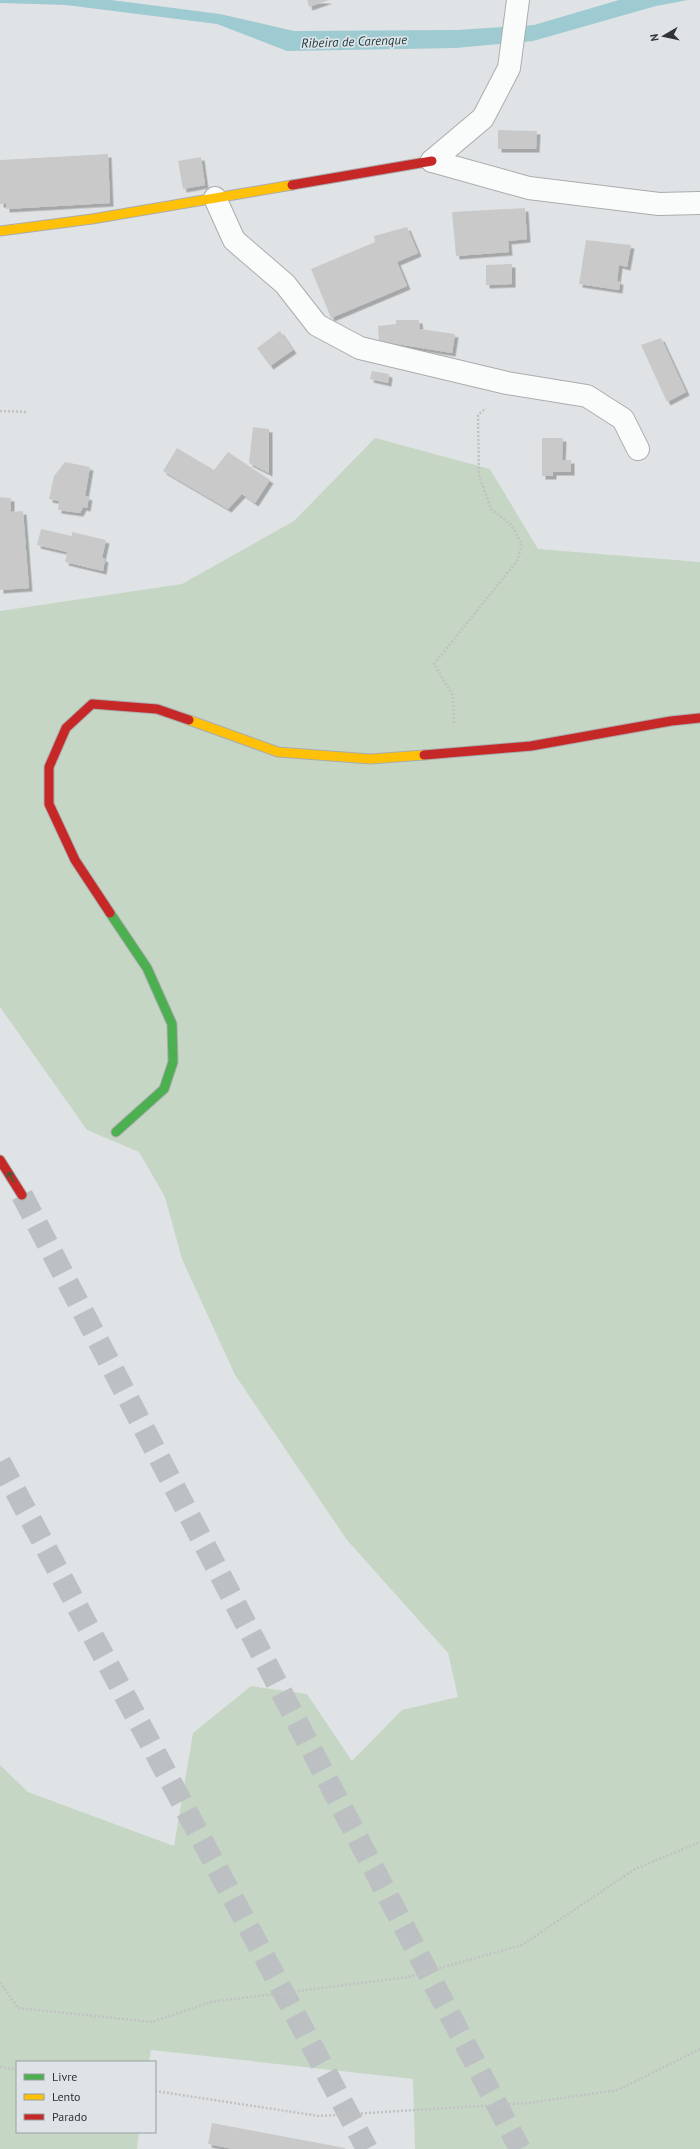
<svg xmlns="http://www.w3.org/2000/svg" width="700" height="2149" font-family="'PT Sans',sans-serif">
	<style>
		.green { fill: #c5d6c5 }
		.water { fill: #9ecad1 }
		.building { fill: #c9c9ca; filter: url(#shadow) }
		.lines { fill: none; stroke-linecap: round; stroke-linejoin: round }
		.highway-tunnel { stroke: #bdc0c2; stroke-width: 22; stroke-dasharray: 22 11; stroke-linecap: butt }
		.street-casing { stroke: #aaacad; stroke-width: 24 }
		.fast-casing { stroke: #aaacad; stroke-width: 11 }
		.slow-casing { stroke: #aaacad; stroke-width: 11 }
		.jam-casing { stroke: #aaacad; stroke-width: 11 }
		.path { stroke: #c1c2c2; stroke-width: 2.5; stroke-dasharray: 2 2; stroke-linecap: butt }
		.street { stroke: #fafbfb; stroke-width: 22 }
		.fast { stroke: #4caf50; stroke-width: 9 }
		.slow { stroke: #ffc107; stroke-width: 9 }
		.jam { stroke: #c62828; stroke-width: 9 }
		.oneway { stroke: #3b5e3e }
		.labels { text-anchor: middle; stroke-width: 3.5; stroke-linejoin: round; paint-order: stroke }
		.water-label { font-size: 13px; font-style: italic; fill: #19393d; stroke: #dee3e7 }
	</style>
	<defs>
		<filter id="shadow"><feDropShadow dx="3.5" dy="3.5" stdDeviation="0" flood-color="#0004"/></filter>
	</defs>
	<rect width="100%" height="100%" fill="#e0e3e5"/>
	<polygon class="green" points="375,438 490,469 538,549 700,562 700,2149 415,2149 413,2079 151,2050 149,2062 17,2062 17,2132 139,2132 137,2149 0,2149 0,1765 28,1792 174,1846 193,1733 251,1686 307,1694 352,1761 402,1710 458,1697 448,1653 347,1540 235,1375 182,1259 165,1197 139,1152 87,1130 0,1007 0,611 182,584 294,521"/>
	<polygon class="water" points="0,0 111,0 220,14 294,31 457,30 534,25 619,0 688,0 656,6 533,41 456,48 287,51 217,24 66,5 0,3"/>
	<g class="building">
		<polygon points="307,0 329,0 309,7"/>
		<polygon points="498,130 537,131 536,149 498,149"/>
		<polygon points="108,154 110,203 6,209 6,204 0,204 0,160"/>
		<polygon points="201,157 205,185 183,189 178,161"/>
		<polygon points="525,208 527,239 508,241 509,252 456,256 452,212"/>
		<polygon points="407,227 418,253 397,262 407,286 331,318 311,269 375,242 374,236"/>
		<polygon points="586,240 631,245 627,267 619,265 617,281 620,281 619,290 579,284"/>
		<polygon points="512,264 512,284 486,285 486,265"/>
		<polygon points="396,320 419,320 420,329 455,334 452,353 379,341 378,326 396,324"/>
		<polygon points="280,331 293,350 270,366 257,348"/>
		<polygon points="661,338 686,392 667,402 641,345"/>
		<polygon points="372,371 389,374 388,383 370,379"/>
		<polygon points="253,427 269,429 269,473 249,463"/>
		<polygon points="542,438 563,438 562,460 571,460 571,472 553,472 553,476 542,476"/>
		<polygon points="177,448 214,470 228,452 270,480 255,503 242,494 228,509 163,471"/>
		<polygon points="65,462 90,467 85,496 89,497 87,508 83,507 80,513 58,510 59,501 49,499 54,476"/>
		<polygon points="0,497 11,498 11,512 23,511 29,588 0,590"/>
		<polygon points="41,529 72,536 72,532 106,540 102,558 105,559 103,571 65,562 67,552 37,545"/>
		<polygon points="212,2123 345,2148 345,2149 233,2149 208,2144"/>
	</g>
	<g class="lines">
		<g class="highway-tunnel">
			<polyline points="22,1195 520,2149"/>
			<polyline points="0,1462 367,2149"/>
		</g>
		<defs>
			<g id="street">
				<polyline points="432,161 529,188 659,204 700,203"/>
				<polyline points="432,161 483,118 509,68 518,0"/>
				<polyline points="215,198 234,240 285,284 317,325 360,348 507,383 587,396 623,419 638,449"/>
			</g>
			<polyline id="fast" points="110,913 147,968 172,1024 173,1062 164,1089 116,1132"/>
			<g id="slow">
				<polyline points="0,231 92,219 292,185"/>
				<polyline points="189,720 278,752 370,759 424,755"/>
			</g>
			<g id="jam">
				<polyline points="292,185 432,161"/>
				<polyline points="424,755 531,746 671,721 700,718"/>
				<polyline points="110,913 75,860 49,804 49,767 66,728 92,704 157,709 189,720"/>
				<polyline points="0,1160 22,1195"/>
			</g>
		</defs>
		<use href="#street" class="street-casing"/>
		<use href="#fast" class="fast-casing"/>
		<use href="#slow" class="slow-casing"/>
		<use href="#jam" class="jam-casing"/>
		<g class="path">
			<polyline points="0,411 28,412"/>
			<polyline points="454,723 453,696 434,664 517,561 522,544 511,525 491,509 479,475 478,415 486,408"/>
			<polyline points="0,1982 18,2008 152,2022 211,2002 408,1977 522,1945 635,1869 700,1842"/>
			<polyline points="0,2067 17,2070"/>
			<polyline points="155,2091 319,2116 528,2103 618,2090 700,2049"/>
		</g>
		<use href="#street" class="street"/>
		<use href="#fast" class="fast"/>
		<use href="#slow" class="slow"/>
		<use href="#jam" class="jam"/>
	</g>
	<defs><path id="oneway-shaft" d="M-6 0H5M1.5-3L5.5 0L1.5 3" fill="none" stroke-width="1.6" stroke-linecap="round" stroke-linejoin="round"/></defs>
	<use class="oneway" href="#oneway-shaft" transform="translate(11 1177) rotate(-121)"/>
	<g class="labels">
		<g class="water-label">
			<text transform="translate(354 41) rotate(-2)" y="5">Ribeira de Carenque</text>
		</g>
	</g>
	<rect x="16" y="2061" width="140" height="72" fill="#dee3e7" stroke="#999da0"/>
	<rect x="24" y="2074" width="20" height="6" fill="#4caf50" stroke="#999da0"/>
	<text x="52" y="2081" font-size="12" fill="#323335">Livre</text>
	<rect x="24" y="2094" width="20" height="6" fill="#ffc107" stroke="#999da0"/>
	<text x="52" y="2101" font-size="12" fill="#323335">Lento</text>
	<rect x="24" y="2114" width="20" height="6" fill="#c62828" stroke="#999da0"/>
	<text x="52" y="2121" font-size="12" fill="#323335">Parado</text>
	<g transform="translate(664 36) rotate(261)" stroke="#dee3e7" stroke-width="3" paint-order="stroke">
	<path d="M0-3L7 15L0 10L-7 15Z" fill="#323335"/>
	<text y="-6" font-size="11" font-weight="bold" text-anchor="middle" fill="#323335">N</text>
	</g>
</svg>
